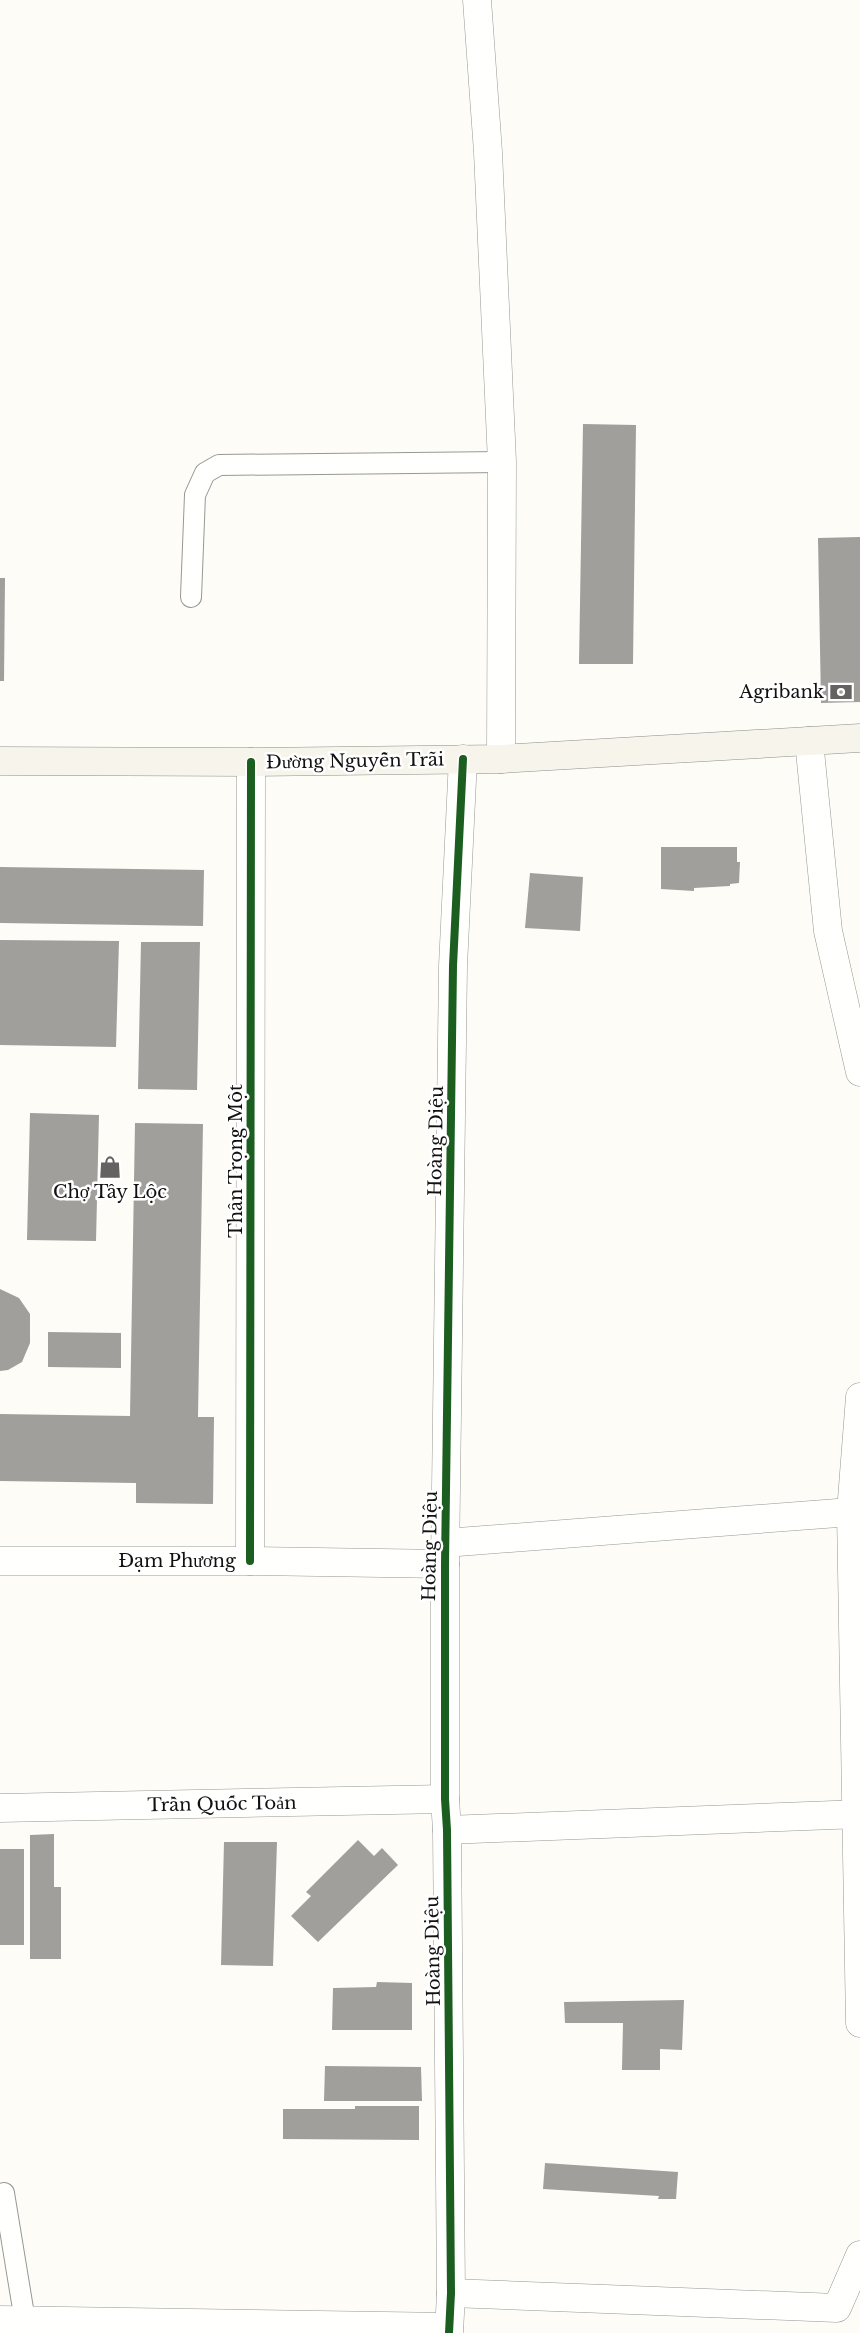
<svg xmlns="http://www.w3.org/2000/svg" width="860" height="2333" font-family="'Libre Baskerville',serif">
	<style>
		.building { fill: #a19f9c }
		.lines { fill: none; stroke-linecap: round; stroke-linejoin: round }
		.lane-casing { stroke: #979795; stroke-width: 22 }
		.street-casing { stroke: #979795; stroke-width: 29 }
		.secondary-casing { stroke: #8e8d8b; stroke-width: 29 }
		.lane { stroke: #fffffe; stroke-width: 20 }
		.street { stroke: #fffffe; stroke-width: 28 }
		.secondary { stroke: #f6f4eb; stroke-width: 28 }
		.cycleway-casing { stroke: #fff; stroke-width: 11 }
		.cycleway { stroke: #1b5e20; stroke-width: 8 }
		.labels { text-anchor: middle; stroke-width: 5; stroke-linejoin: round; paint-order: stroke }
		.poi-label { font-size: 18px; fill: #111; stroke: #fff; text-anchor: end }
		.street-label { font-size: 18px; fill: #111; stroke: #fff }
	</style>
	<rect width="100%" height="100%" fill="#fdfcf7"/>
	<g class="building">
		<polygon points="583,424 636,425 633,664 579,664"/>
		<polygon points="860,537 860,702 821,703 818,538"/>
		<polygon points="0,578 5,578 4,681 0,681"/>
		<polygon points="661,847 737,847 737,862 740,862 739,883 730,884 730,886 694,888 694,891 661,889"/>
		<polygon points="0,867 204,870 203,926 0,923"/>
		<polygon points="530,873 583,877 580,931 525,928"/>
		<polygon points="0,940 119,941 116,1047 0,1045"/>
		<polygon points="141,942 200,942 197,1090 138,1089"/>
		<polygon points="30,1113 99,1115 96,1241 27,1240"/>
		<polygon points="135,1123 203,1124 198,1417 214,1417 213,1504 136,1503 136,1483 0,1481 0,1414 130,1416"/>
		<polygon points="0,1289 19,1298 30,1314 30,1343 22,1362 8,1370 0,1371"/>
		<polygon points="48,1332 121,1333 121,1368 48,1367"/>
		<polygon points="54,1834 54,1887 61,1887 61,1959 30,1959 30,1835"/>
		<polygon points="358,1840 374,1856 382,1848 398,1865 318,1942 291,1916 311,1896 306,1892"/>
		<polygon points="224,1842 277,1842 273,1966 221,1965"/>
		<rect x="0" y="1849" width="24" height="96"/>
		<polygon points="377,1982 412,1983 412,2030 332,2030 333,1988 376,1987"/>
		<polygon points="684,2000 682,2050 660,2049 660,2070 622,2070 623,2023 565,2023 564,2002"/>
		<polygon points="325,2066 421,2067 422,2101 324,2101"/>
		<polygon points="355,2106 419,2106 419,2140 283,2139 283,2109 355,2109"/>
		<polygon points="545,2163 678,2172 676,2199 658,2199 659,2196 543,2189"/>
	</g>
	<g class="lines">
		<defs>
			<g id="lane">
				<polyline points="191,597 195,495 205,473 219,465 502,462"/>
				<polyline points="4,2193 25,2321"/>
			</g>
			<g id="street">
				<polyline points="477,0 488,152 502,462 501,759"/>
				<polyline points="809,741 828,931 860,1072"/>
				<polyline points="860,1397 851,1512 860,2023"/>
				<polyline points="445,1543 851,1512"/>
				<polyline points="0,1561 250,1561 445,1564"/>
				<polyline points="250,1561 251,762"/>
				<polyline points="0,1808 445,1799"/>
				<polyline points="447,1830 860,1814"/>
				<polyline points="451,2293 837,2308 860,2255"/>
				<polyline points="0,2320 449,2327"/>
				<polyline points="449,2333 451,2293 447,1830 445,1799 445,1564 453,966 463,759"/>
			</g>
			<polyline id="secondary" points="0,761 251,762 501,759 860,738"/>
		</defs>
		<use href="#lane" class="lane-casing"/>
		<use href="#street" class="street-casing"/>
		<use href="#secondary" class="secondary-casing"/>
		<use href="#lane" class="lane"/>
		<use href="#street" class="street"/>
		<use href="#secondary" class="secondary"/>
		<defs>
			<g id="cycleway">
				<polyline points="250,1561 251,762"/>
				<polyline points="449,2333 451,2293 447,1830 445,1799 445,1564 453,966 463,759"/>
			</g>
		</defs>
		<use href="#cycleway" class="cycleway-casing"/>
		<use href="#cycleway" class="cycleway"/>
	</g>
	<defs>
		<symbol id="bank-bare" viewBox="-9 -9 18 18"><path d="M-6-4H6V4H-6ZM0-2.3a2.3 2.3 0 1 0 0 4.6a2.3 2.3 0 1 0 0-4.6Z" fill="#646362" stroke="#fff" stroke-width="2.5" paint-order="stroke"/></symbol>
		<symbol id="shop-bare" viewBox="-9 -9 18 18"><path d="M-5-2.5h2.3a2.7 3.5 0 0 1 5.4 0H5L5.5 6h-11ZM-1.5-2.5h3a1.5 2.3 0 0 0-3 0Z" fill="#646362" stroke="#fff" stroke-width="2.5" paint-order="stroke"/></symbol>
	</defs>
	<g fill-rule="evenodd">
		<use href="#bank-bare" x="825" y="676" width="32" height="32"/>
		<use href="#shop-bare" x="94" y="1151" width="32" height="32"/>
	</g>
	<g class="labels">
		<g class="poi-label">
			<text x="824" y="698">Agribank</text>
			<text x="110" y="1198" text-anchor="middle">Chợ Tây Lộc</text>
		</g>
		<g class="street-label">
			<text transform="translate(355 761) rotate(-1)" y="6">Đường Nguyễn Trãi</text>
			<text transform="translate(436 1141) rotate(-89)" y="6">Hoàng Diệu</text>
			<text transform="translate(236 1161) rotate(-90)" y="6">Thân Trọng Một</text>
			<text transform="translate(430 1546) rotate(-89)" y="6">Hoàng Diệu</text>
			<text x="177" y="1567">Đạm Phương</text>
			<text transform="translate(222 1804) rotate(-1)" y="6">Trần Quốc Toản</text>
			<text transform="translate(433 1951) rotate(-91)" y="6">Hoàng Diệu</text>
		</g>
	</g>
</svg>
